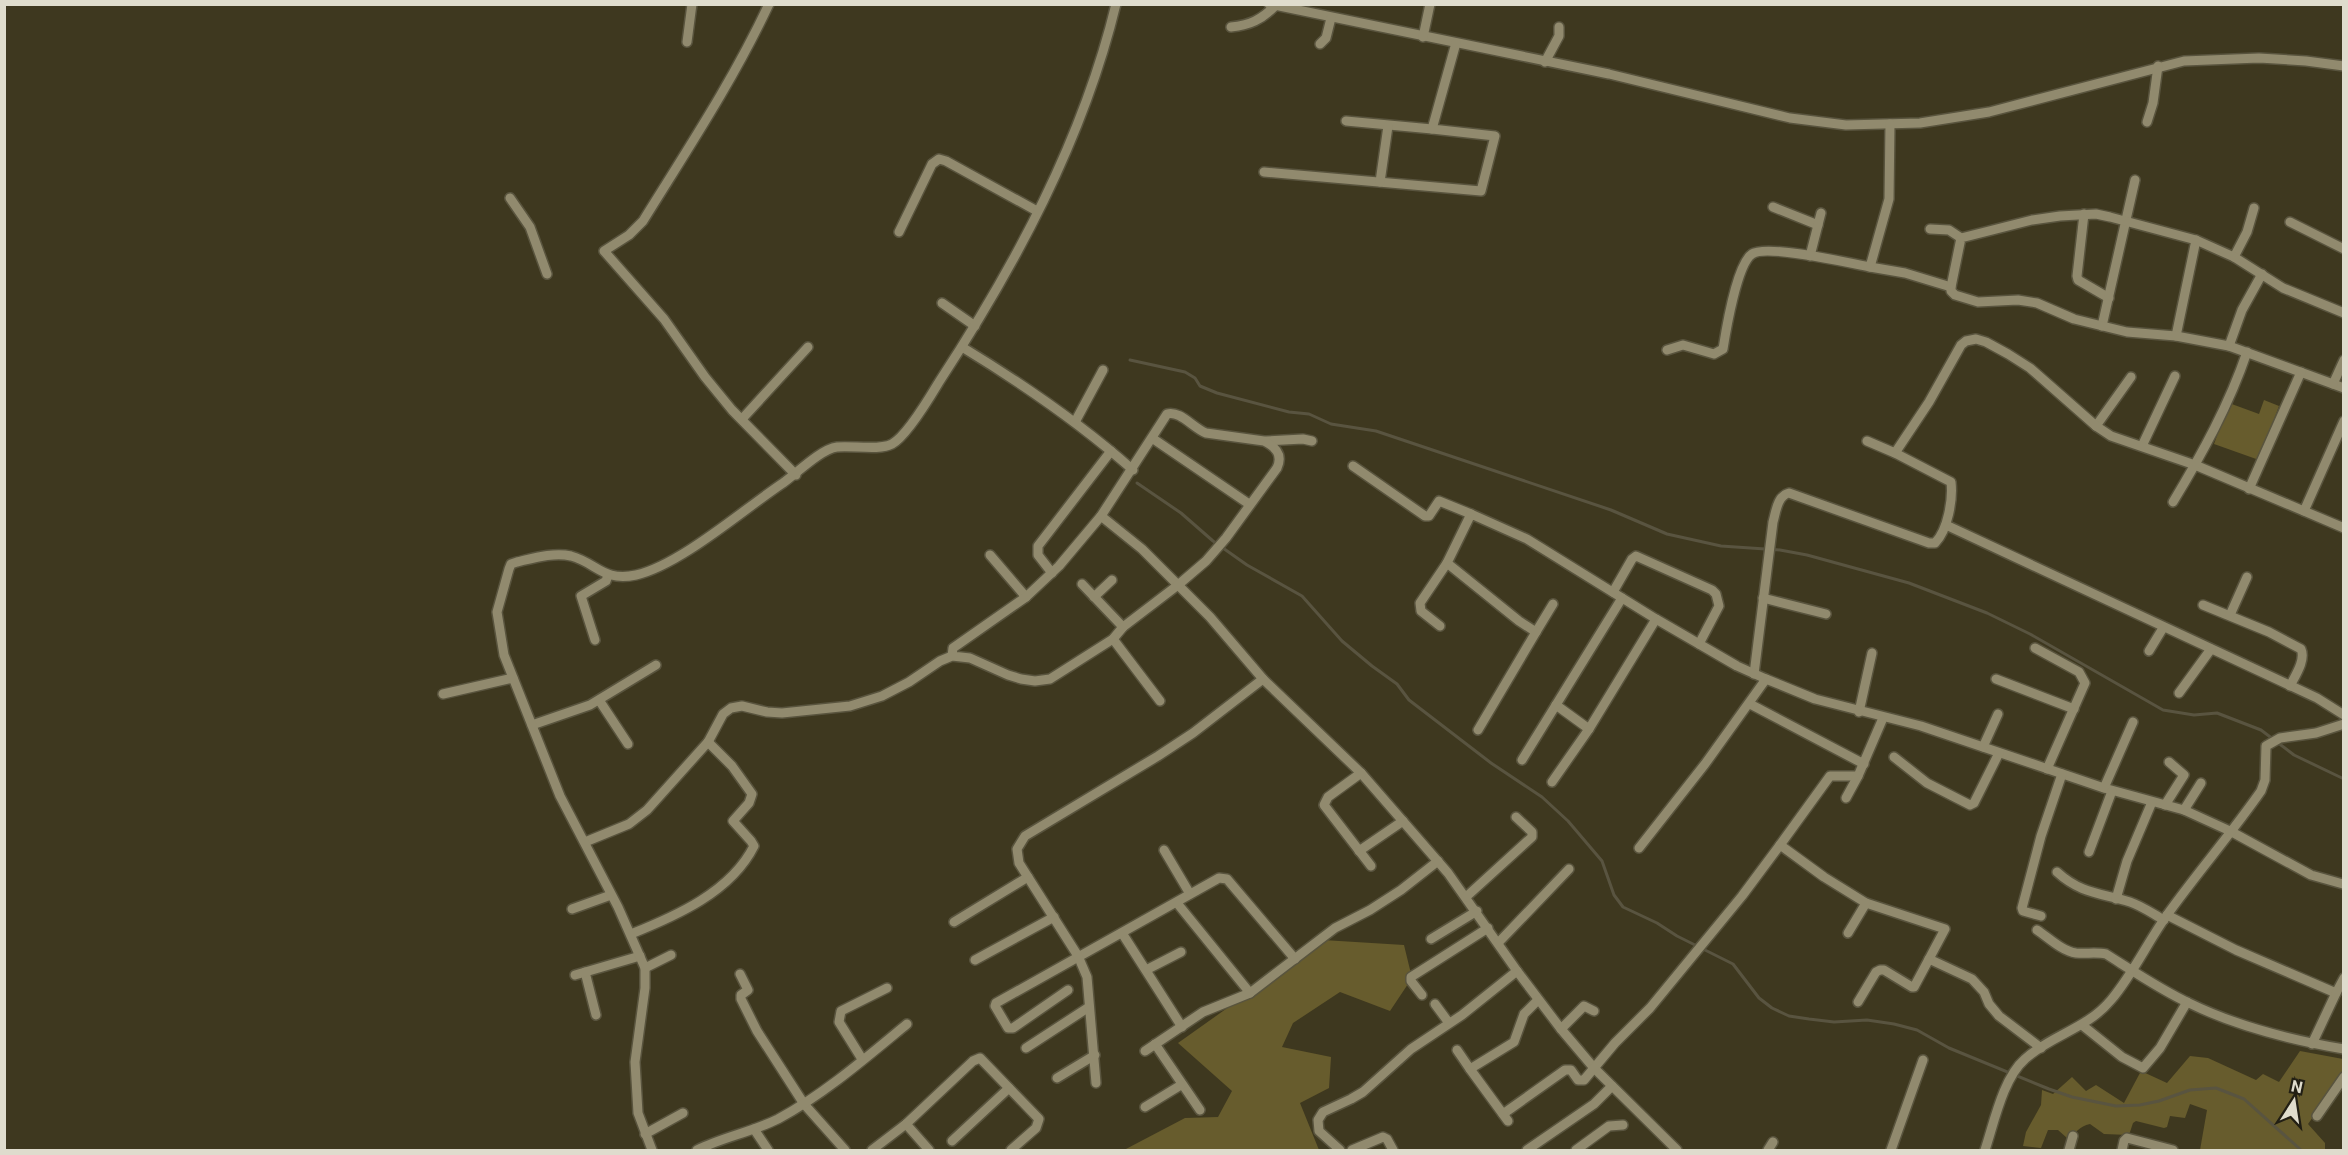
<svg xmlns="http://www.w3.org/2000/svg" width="2348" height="1155" font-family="Roboto,sans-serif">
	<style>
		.green { fill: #675c2d }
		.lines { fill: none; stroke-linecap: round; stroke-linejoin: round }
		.stream { stroke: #595440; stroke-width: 3 }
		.street-casing { stroke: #59543e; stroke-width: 12 }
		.street { stroke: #918a6e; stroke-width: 9 }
	</style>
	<rect width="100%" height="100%" fill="#3e381f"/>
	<g class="green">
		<polygon points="2264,400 2279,406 2259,460 2214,444 2229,403 2259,414"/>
		<polygon points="1323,940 1404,945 1412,978 1390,1011 1340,992 1293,1023 1282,1047 1331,1057 1329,1088 1300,1103 1319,1150 1124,1150 1185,1118 1218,1117 1232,1091 1178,1043"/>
		<path d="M2300 1051 2343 1059V1075L2308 1124 2325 1143V1150H2200L2207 1110 2190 1104 2185 1118 2170 1116 2167 1127 2164 1128 2136 1121 2133 1123 2129 1135 2104 1134 2090 1124C2079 1126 2076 1134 2067 1138L2058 1130H2048L2041 1148 2023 1146 2026 1132 2041 1105 2042 1090 2053 1094 2072 1077 2086 1091 2096 1085 2124 1103 2141 1071 2167 1083 2190 1056 2208 1058 2256 1080 2263 1074 2279 1082Z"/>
	</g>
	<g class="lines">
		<g class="stream">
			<polyline points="1130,360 1185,372 1195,378 1200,386 1217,393 1289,412 1309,414 1331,424 1376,431 1611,510 1667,534 1721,546 1780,550 1807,555 1909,583 1987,613 2030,634 2163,710 2194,715 2217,713 2261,730 2294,755 2344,779"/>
			<polyline points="1137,483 1181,513 1213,541 1247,565 1302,596 1342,641 1372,666 1397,684 1409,700 1491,763 1542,797 1568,821 1602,861 1614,895 1623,907 1657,923 1677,936 1733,964 1759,998 1772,1008 1789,1016 1809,1019 1834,1022 1867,1020 1894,1024 1917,1030 1949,1048 2049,1089 2072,1097 2116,1106 2140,1105 2159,1101 2190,1090 2216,1088 2244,1099 2301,1150"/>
		</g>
		<defs>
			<g id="street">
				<path d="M769 4C733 81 687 150 643 221L629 235 604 251 664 319 705 377 732 410 796 475"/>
				<polyline points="1269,4 1609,74 1790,118 1846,125 1920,123 1989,112 2184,61 2259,58 2306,61 2344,66"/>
				<path d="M1231 27C1250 25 1261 20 1275 6"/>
				<polyline points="1423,37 1430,4"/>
				<polyline points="687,42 692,4"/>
				<polyline points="1320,44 1326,38 1331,18"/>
				<polyline points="1545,62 1559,36 1559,27"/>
				<polyline points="1346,121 1432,129"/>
				<polyline points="2147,122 2153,103 2158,66"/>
				<polyline points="1264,172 1481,191 1495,136 1432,129 1456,43"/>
				<polyline points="1380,182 1388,126"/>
				<polyline points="510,198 530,227 547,274"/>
				<polyline points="1773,207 1818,225"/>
				<polyline points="2084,214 2077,276 2078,280 2109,298"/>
				<polyline points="2290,222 2344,249"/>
				<polyline points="1930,229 1949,230 1961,238"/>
				<polyline points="899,232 932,164 939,159 946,161 1037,211"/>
				<polyline points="1810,256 1821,213"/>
				<polyline points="2234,257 2247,232 2254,208"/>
				<polyline points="1870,267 1905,273 1951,287"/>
				<polyline points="942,303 975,326"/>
				<polyline points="2102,326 2135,180"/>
				<polyline points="2176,336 2196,240"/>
				<polyline points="2229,346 2242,310 2262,274"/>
				<path d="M962 347C1023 384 1080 423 1133 470"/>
				<path d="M1667 350 1683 345 1714 354 1723 349C1726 330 1737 264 1752 254 1766 244 1850 263 1870 267L1889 199 1890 124"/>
				<polyline points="2344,360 2333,384 2344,388"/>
				<polyline points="2333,384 2229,346 2176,336 2127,332 2074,319 2037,303 2018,300 1978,302 1955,295 1951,291 1951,287 1961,238 2032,220 2060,216 2096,214 2110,217 2196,240 2234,257 2283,288 2344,313"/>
				<polyline points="742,419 808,347"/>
				<polyline points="1075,422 1103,370"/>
				<polyline points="2096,426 2131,377"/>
				<polyline points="1152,438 1249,504"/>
				<polyline points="1266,441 1303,439 1312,441"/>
				<polyline points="2142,446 2175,376"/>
				<polyline points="1895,453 1929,402 1961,345 1966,341 1976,339 1986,342 2008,354 2030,368 2096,426 2111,436 2195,465 2344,528"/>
				<polyline points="1353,466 1425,516 1429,516 1439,501 1471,514"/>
				<polyline points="2249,489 2301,372"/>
				<path d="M2173 502C2202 454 2229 405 2247 352"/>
				<polyline points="2304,511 2344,421"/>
				<polyline points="1101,516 1142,549 1210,617 1263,679 1361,773 1448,873 1517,971 1561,1029 1594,1068 1677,1150"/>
				<polyline points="1946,525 2317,698 2344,715"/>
				<polyline points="990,555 1026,597"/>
				<polyline points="1052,573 1038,555 1038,546 1111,451"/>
				<polyline points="1082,584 1123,627"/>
				<polyline points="1613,592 1632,559 1636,556 1712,590 1716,594 1719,606 1699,644"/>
				<polyline points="1094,597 1112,580"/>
				<polyline points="1763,598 1826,614"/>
				<path d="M2203 605 2269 632 2301 649C2306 660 2295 676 2290 686"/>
				<polyline points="2230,615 2247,577"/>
				<polyline points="1440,626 1421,611 1420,603 1447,563"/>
				<polyline points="1536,632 1553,604"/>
				<polyline points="1113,639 1160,701"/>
				<polyline points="595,640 581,596 606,581 608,575"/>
				<polyline points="2035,648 2079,672 2085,683 2047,769"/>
				<polyline points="2149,651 2163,628"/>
				<path d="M1754 674 1773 522C1776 512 1777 496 1789 493L1929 543H1935C1948 530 1953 499 1951 482L1895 453 1867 441"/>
				<polyline points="1996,679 2074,709"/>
				<polyline points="2179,693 2211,649"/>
				<polyline points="443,694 513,678"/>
				<polyline points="599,700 628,744"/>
				<polyline points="1750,704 1864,764"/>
				<polyline points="1556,705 1589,729"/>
				<polyline points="1859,712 1872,653"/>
				<polyline points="1883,718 1858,776 1830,776 1780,845 1824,877 1866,903 1945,929 1929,959 1972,979 1984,992 1989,1004 1999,1016 2041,1048"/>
				<polyline points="532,725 590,705 656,665"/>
				<polyline points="1478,730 1536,632 1519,621 1447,563 1471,514 1527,539 1656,619 1737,666 1766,679 1815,699 1921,726 2104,788 2184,810 2230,831 2311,875 2343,884"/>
				<polyline points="1983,747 1998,714"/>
				<polyline points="1894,757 1927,783 1970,805 1974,803 1999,753"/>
				<polyline points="1522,760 1622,598"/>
				<polyline points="1361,773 1328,797 1324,805 1371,866"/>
				<polyline points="1552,782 1589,729 1656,619"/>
				<polyline points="2104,788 2133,722"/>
				<polyline points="1846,798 1858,776"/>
				<polyline points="2165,805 2184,775 2169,762"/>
				<polyline points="2184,810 2201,783"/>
				<path d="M585 842 629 824 647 810 708 742 723 714 731 708 742 706 767 712 782 713 850 706 882 696 909 682 940 661 952 656 970 658 1008 675 1021 679 1035 681 1050 679 1113 639 1123 627 1178 585 1206 561 1226 538 1277 468C1283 455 1276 447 1264 441L1206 433C1193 428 1180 410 1167 414L1101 516 1059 566 1026 597 953 648 952 656"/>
				<polyline points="1639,848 1705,764 1766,679"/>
				<polyline points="1164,850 1190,894"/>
				<polyline points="1359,851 1403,821"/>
				<polyline points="2089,852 2112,791"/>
				<path d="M2057 872C2081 894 2101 893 2130 902 2142 906 2153 914 2164 920"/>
				<polyline points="1466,897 1532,837 1532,832 1516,817"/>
				<polyline points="2116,899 2127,861 2152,802"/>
				<polyline points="1177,903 1250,993"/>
				<polyline points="572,909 611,895"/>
				<polyline points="2167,915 2236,950 2336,993 2312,1044"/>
				<polyline points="2041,916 2023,911 2022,908 2041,836 2062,774"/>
				<polyline points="954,922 1028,877"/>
				<path d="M2037 930C2049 938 2062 951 2076 953 2086 954 2096 952 2106 954 2133 971 2161 990 2189 1003 2238 1027 2291 1040 2344 1049"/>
				<polyline points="1122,933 1182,1027"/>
				<polyline points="1848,933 1866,903"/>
				<path d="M631 934C676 916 731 892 754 846L751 841 733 821 749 803 752 794 732 766 708 742"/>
				<polyline points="1431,939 1477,911"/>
				<polyline points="1498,943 1569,869"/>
				<polyline points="975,960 1054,917"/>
				<polyline points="645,968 671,955"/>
				<polyline points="1146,970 1181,952"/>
				<polyline points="585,972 596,1015"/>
				<polyline points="740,974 748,990 741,995 741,999 757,1031 804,1104 845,1150"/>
				<polyline points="575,975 640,956"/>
				<polyline points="1068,990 1013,1028 1008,1028 995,1006 996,1003 1219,878 1227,879 1295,959"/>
				<polyline points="2336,993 2344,978"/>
				<polyline points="1422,995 1411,981 1411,977 1488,928"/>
				<polyline points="1858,1002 1876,972 1880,970 1884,970 1912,987 1914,987 1929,959"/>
				<polyline points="1435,1004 1449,1023"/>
				<polyline points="2082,1025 2122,1057 2143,1068 2160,1048 2187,1002"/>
				<polyline points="1561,1029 1584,1006 1594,1011"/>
				<polyline points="1155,1044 1200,1110"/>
				<polyline points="1026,1048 1089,1007"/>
				<polyline points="1457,1050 1470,1069"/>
				<polyline points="1145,1051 1203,1012 1250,993 1335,928 1370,910 1401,890 1438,861"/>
				<polyline points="862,1059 839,1022 841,1011 887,988"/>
				<polyline points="1057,1078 1095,1055"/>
				<polyline points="1096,1083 1087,977 1078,956 1019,863 1017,849 1025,836 1158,756 1193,733 1263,679"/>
				<polyline points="1145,1107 1181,1085"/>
				<polyline points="1503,1114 1565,1070 1571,1070 1578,1080 1584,1080 1615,1043 1650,1008 1742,896 1780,845"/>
				<polyline points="2317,1116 2344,1077"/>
				<polyline points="1508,1121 1470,1069 1514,1042 1524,1014 1538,1000"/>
				<polyline points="906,1124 929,1150"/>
				<polyline points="754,1129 768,1150"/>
				<polyline points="645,1134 683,1113"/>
				<polyline points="952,1141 1009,1088"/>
				<path d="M652 1150 638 1113 635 1062 645 988V968L618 907 560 796 504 655 497 612 509 569 511 564 517 562C534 558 554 552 571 556 597 563 603 582 636 575 680 565 744 509 783 483 797 473 821 449 837 447 851 445 879 451 892 444 907 436 930 397 939 382 1015 266 1083 140 1116 4"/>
				<path d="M697 1150C723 1137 752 1132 778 1119 823 1095 867 1057 907 1024"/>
				<polyline points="872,1150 906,1124 973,1061 980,1058 1039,1119 1036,1128 1011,1150"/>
				<polyline points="1340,1150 1319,1131 1318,1120 1323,1112 1351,1099 1363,1092 1411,1049 1462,1015 1517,971"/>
				<polyline points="1352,1150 1383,1137 1387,1139 1393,1150"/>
				<polyline points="1527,1150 1594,1104 1612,1086"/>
				<polyline points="1576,1150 1609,1126 1623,1125"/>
				<polyline points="1768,1150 1773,1142"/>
				<polyline points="1891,1150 1923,1060"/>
				<path d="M1985 1150C1994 1123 2003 1078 2025 1059 2051 1035 2087 1029 2111 1000 2133 974 2147 943 2167 915 2197 873 2231 834 2261 791L2265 780 2266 746 2280 738 2316 733 2344 724"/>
				<polyline points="2069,1150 2073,1136"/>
				<polyline points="2122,1150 2124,1141 2127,1138 2173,1150"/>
			</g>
		</defs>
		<use href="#street" class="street-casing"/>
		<use href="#street" class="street"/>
	</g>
	<rect width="2348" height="1155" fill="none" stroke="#dfdccd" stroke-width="12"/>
	<g transform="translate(2294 1101) rotate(12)" stroke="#221f14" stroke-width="4.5" paint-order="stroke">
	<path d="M0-4.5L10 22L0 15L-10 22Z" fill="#dfdccd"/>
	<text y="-9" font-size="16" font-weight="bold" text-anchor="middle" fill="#dfdccd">N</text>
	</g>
</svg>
